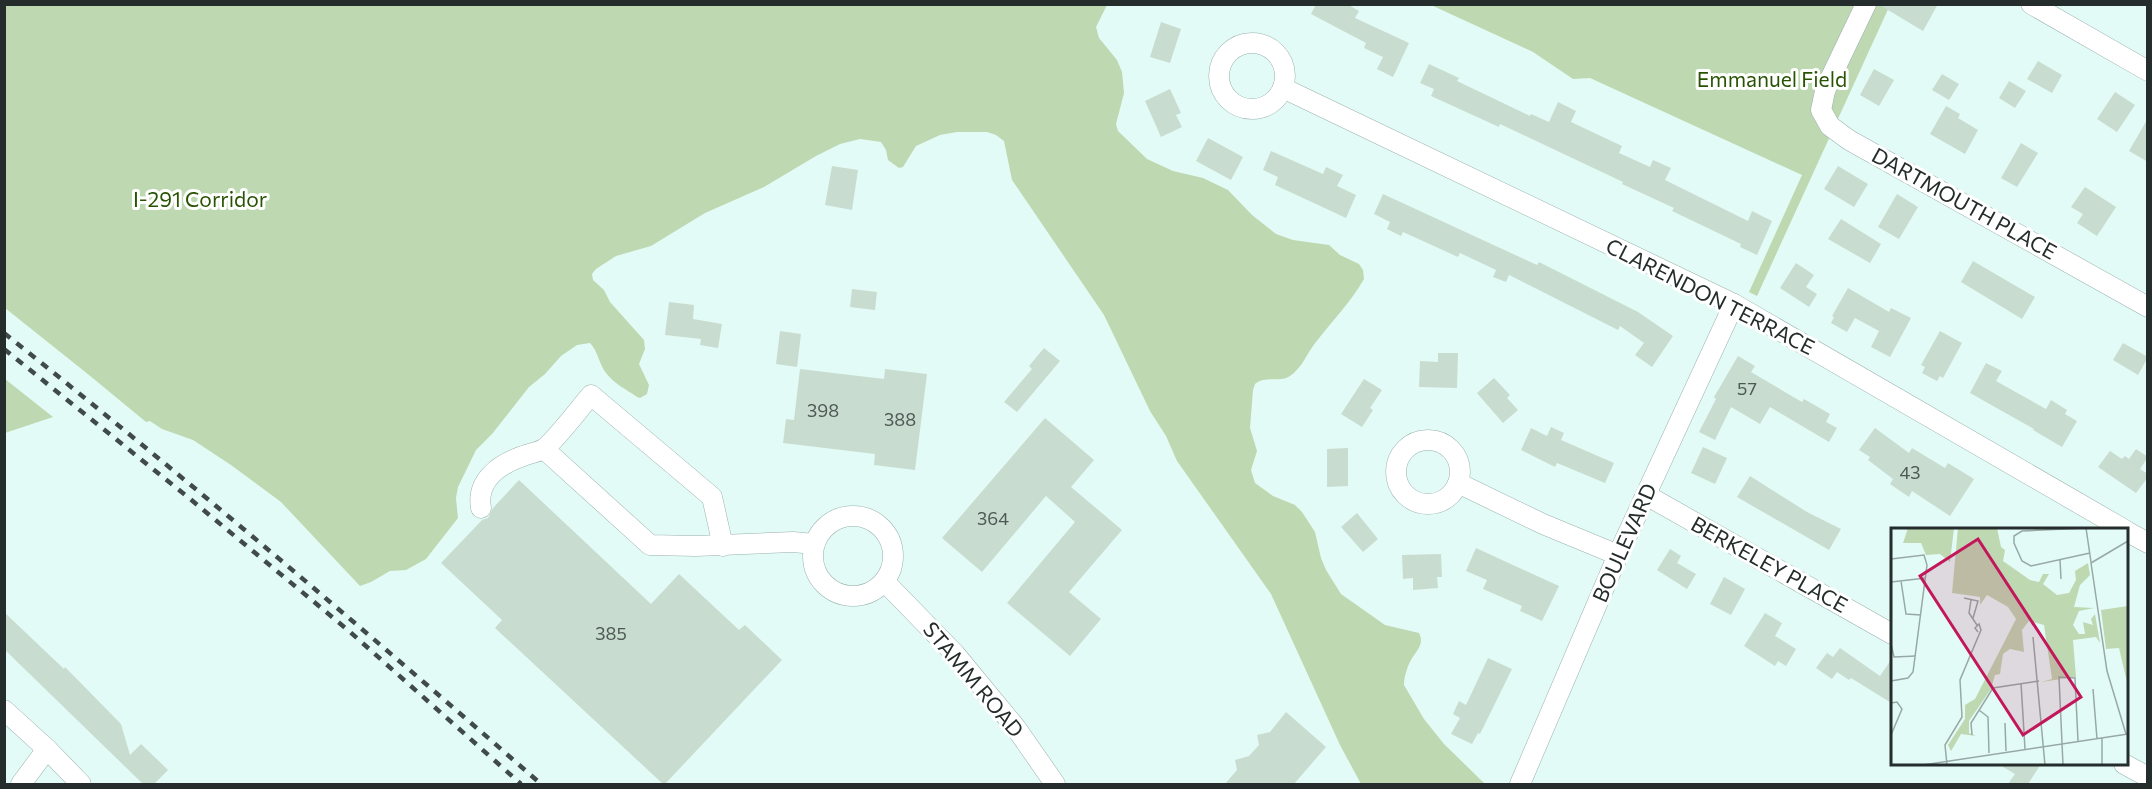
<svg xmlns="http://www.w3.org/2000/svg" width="2152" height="789" font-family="Commissioner,sans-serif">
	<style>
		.green { fill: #bed8b1 }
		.building { fill: #c9dcd0 }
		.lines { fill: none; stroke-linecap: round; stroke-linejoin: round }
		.minor-casing { stroke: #9ab1ad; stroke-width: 21 }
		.minor { stroke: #fff; stroke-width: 20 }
		.rail { stroke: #404b49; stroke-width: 4.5; stroke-dasharray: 8 8; stroke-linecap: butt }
		.labels { text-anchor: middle; stroke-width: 6; stroke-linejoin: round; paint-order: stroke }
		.number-label { font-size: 18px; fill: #4d5954 }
		.park-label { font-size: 21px; fill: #285303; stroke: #fff }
		.street-label { font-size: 21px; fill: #242d2b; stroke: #fff }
		.inset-road { fill: none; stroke: #97a9a5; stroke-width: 1.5 }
		.view { fill: #c2185b; fill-opacity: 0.15; stroke: #c2185b; stroke-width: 3 }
		.inset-edge { fill: none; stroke: #242d2b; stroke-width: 3 }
	</style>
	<rect width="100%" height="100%" fill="#e3fbf6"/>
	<g class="green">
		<path d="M4 5H1107L1096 27 1099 38 1117 60 1122 72 1124 93 1116 124 1118 131 1147 159 1173 171 1203 178 1228 190 1252 215 1276 234 1293 240 1329 245 1340 255 1359 264 1363 270 1364 279C1350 303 1333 320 1316 342 1307 353 1302 368 1290 376 1280 383 1266 375 1255 384L1253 390 1250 428 1257 451 1251 470 1255 483 1273 496 1295 505 1302 512 1315 532 1321 558 1326 570 1341 594 1385 625 1419 633C1425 644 1416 651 1411 660 1407 667 1404 677 1404 685L1424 719 1444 744 1485 784H1361L1340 745 1271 594 1177 461 1166 436 1150 411 1104 315 1012 180 1004 141 996 135 987 132H957L940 135 916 146 903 167 899 168 888 160 886 150 881 142 860 139 840 144 816 156 764 187 705 213 651 246 616 256 596 269 592 274 593 280 604 290 610 302 644 340 645 349 639 364 649 385 647 394 640 398 637 397C626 389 614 384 606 373 599 364 598 351 590 343L577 345 561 356 545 374 529 387 492 434 476 450 458 487 456 498 458 518 426 559 406 570 390 571 371 582 360 586 281 502 231 465 193 440 162 429 150 421 146 422 89 375 5 308Z"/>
		<polygon points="1431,5 1890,5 1757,296 1749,292 1802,175 1590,78 1573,79 1533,52"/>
		<polygon points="4,379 5,379 53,417 5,433"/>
	</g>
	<g class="building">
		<polygon points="1316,4 1347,4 1359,11 1355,18 1409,43 1393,77 1377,69 1383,57 1364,48 1366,43 1311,14"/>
		<polygon points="1878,4 1938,4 1923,31"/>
		<polygon points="1161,22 1181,29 1170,63 1150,57"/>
		<polygon points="2038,61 2062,75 2052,93 2027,79"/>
		<polygon points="1429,64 1459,78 1457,81 1530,116 1531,114 1549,122 1558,102 1576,111 1571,122 1622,146 1619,153 1650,167 1653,160 1671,168 1665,180 1748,221 1752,211 1772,221 1757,255 1740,247 1741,244 1672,211 1674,208 1622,184 1623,182 1500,124 1499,127 1431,96 1434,89 1420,83"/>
		<polygon points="1874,69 1894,80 1879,106 1860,95"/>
		<polygon points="1942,74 1959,84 1949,100 1932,90"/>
		<polygon points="2009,81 2026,91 2015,108 1999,98"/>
		<polygon points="1170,89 1181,113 1176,115 1182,127 1161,137 1145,101"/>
		<polygon points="2115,92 2135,105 2117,132 2097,119"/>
		<polygon points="1946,106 1960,114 1958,118 1978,130 1965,154 1930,134"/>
		<polygon points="2148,118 2148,162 2129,151"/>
		<polygon points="1208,138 1243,157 1231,180 1196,161"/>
		<polygon points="2021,143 2038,153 2017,187 2001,178"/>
		<polygon points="1271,151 1323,174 1326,167 1343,175 1337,186 1356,195 1346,218 1275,185 1278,177 1263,170"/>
		<polygon points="832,166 858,170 852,210 825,205"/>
		<polygon points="1838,166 1868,184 1854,207 1824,189"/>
		<polygon points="2085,187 2116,207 2097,236 2077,223 2083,214 2071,207"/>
		<polygon points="1383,194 1537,265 1539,262 1638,312 1673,336 1652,367 1635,355 1644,343 1620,326 1618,330 1509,275 1506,282 1493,277 1496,270 1460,253 1458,257 1403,232 1401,236 1387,229 1390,222 1374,214"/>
		<polygon points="1897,194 1918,207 1899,239 1878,227"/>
		<polygon points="1841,219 1881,244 1870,263 1828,239"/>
		<polygon points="1973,261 2035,297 2022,319 1961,282"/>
		<polygon points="1796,263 1814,275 1806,287 1817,294 1809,307 1780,288"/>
		<polygon points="1848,288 1889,312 1891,308 1911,318 1890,357 1871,347 1879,331 1855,318 1847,332 1831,323 1834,317 1832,316"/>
		<polygon points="852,289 877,292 875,310 850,307"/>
		<polygon points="669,302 694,305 693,319 722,324 718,348 700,345 701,339 665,335"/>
		<polygon points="780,331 801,334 797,367 776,364"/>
		<polygon points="1940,331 1962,343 1943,378 1940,376 1937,381 1922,373 1925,367 1921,365"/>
		<polygon points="2123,343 2148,357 2138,375 2113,360"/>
		<polygon points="1044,348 1060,361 1017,412 1004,402 1032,369 1029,366"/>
		<polygon points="1438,353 1458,353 1457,388 1419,387 1420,361 1438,362"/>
		<polygon points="1738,356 1755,366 1751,372 1802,402 1804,399 1830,414 1826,422 1837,428 1829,442 1770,407 1760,424 1731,407 1715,440 1699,432 1716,399 1714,397"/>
		<polygon points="1986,363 2002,371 1996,381 2046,409 2051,400 2067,410 2065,414 2077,421 2062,447 2033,430 2034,429 1970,393"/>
		<polygon points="800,369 884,379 885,369 927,374 915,470 874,465 875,454 783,443 786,419 794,420"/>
		<polygon points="1494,378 1510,395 1507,398 1518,410 1503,423 1477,393"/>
		<polygon points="1364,379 1382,390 1370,408 1373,410 1362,427 1341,414"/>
		<polygon points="1045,418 1094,460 1071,487 1122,530 1069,592 1101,619 1070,656 1007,603 1075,522 1046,496 982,572 942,538"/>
		<polygon points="1551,427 1564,433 1561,440 1614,463 1605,483 1557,463 1555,467 1521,450 1531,428 1547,436"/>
		<polygon points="1875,428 1909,453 1912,448 1945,468 1948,463 1974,479 1950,516 1912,491 1909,497 1890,484 1893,479 1868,460 1870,457 1859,450"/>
		<polygon points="1703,447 1727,458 1715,484 1691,473"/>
		<polygon points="1348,448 1348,486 1327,487 1327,449"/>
		<polygon points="2136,449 2148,457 2140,469 2148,474 2148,477 2136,493 2098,467 2110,451 2122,459 2125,456 2129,459"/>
		<polygon points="1750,476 1807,512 1841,529 1829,550 1737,497"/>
		<polygon points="519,480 651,604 679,574 739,630 745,625 782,660 665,784 663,784 495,628 502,620 441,563 482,520 488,518 493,508"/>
		<polygon points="1357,513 1378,539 1363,552 1341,527"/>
		<polygon points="1476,548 1559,586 1542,621 1520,611 1522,606 1483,589 1487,580 1466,571"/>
		<polygon points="1670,549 1681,556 1677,563 1696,574 1687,589 1657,570"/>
		<polygon points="1441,554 1442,577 1437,577 1438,588 1413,590 1413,578 1403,579 1402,555"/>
		<polygon points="1724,577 1745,589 1731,615 1710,604"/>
		<polygon points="4,612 64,669 65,667 121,724 130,755 141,744 168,770 154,784 143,784 4,649"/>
		<polygon points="1765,613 1782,623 1775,636 1796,649 1786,666 1778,661 1775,666 1744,646"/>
		<polygon points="1840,648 1880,676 1893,657 1893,704 1851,678 1849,680 1837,672 1832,679 1816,668 1827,653 1833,657"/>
		<polygon points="1488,658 1512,669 1480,734 1478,733 1472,744 1451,734 1460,718 1453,714 1459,701 1466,705"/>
		<polygon points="1286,712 1326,747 1294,784 1225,784 1237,770 1235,760 1249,756 1259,745 1257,735 1270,732"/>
		<polygon points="1998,764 2041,764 2028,784 2008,784 2015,774"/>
	</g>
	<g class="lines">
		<defs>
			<g id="minor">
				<polyline points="1866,4 1832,75 1825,91 1821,110 1830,126 1849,140 2148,307"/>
				<polyline points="2031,4 2148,71"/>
				<circle cx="1252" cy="76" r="33"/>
				<polyline points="1283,88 1734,304 2125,530"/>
				<circle cx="1428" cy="472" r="32"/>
				<polyline points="544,449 650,545 696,546 793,542 814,544"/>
				<polyline points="1458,483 1543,524 1618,555"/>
				<polyline points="1646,495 1892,634"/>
				<path d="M481 508C476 480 500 464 523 456 530 453 540 452 545 448 559 436 579 409 591 395L712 497 723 546"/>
				<circle cx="853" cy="556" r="40"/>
				<polyline points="2126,531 2148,543"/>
				<polyline points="885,582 955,654 1016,728 1055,784"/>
				<polyline points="4,710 47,749 81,784"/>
				<polyline points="2124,764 2148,777"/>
				<polyline points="21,784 47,749"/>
				<polyline points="1520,784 1618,555 1734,304"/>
			</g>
		</defs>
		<use href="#minor" class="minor-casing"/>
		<use href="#minor" class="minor"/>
		<g class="rail">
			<path d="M4 333C187 479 365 630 541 784"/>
			<polyline points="4,349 189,498 349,631 521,784"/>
		</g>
	</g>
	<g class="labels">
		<g class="number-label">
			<text x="1747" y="395">57</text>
			<text x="823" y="417">398</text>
			<text x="900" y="426">388</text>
			<text x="1910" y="479">43</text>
			<text x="993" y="525">364</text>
			<text x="611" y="640">385</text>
		</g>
		<g class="park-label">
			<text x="1772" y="87">Emmanuel Field</text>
			<text x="200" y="207">I-291 Corridor</text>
		</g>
		<g class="street-label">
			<text transform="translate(1964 204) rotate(29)" y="7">DARTMOUTH PLACE</text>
			<text transform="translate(1710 297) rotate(27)" y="7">CLARENDON TERRACE</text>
			<text transform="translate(1625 543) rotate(-66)" y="7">BOULEVARD</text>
			<text transform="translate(1769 565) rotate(29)" y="7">BERKELEY PLACE</text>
			<text transform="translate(973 680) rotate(50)" y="7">STAMM ROAD</text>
		</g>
	</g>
	<g transform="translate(1891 528)">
		<rect width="237" height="237" fill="#e3fbf6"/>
		<path d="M17 0H63L59 34 49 26 35 27 30 15H12ZM67 0H106L110 19 114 22 112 33 139 52 148 54 152 46H158L152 56 166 67 178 65 185 52 184 43 197 35 199 47 189 57 183 79 203 80 188 83 182 97 188 106H194L192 94 202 97 200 91 204 86 209 115 205 109 182 112 185 149 150 154 161 151 153 97 138 93 131 102 133 124 119 121 112 126 109 146 104 147 100 161 78 193V205L85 208 70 206 60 223 57 217 74 191V177L84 171 125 91 117 79 96 67 89 77V69L61 65ZM237 78V154H236L228 120 215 121 210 82Z" fill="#bed8b1"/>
		<path class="inset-road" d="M195 0 131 3 123 8V15L131 33 140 38 199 25M195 0 200 34M0 31 33 27 36 37 22 144 17 150 0 153M169 32 170 51M10 53 15 86 30 87M0 54 35 50M73 70 87 73 82 90M80 72 78 85 86 97M142 109 154 237M0 116 3 129 25 128M130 155 134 221M202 161 206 211M0 175 6 174 11 181 0 207M88 182 97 189 98 225M114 195 115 223M235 206 216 143 200 35 237 13M81 207 80 195 102 160 148 153M32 237 237 206M56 237 54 217 71 189 69 152 90 102 88 96 84 100 87 104M172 237 168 149 184 150 187 213M211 237V210"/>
		<path class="view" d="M87 11 190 169 132 207 29 48Z"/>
		<rect width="237" height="237" class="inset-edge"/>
	</g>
	<rect width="2152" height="789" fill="none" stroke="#242d2b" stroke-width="12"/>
</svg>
